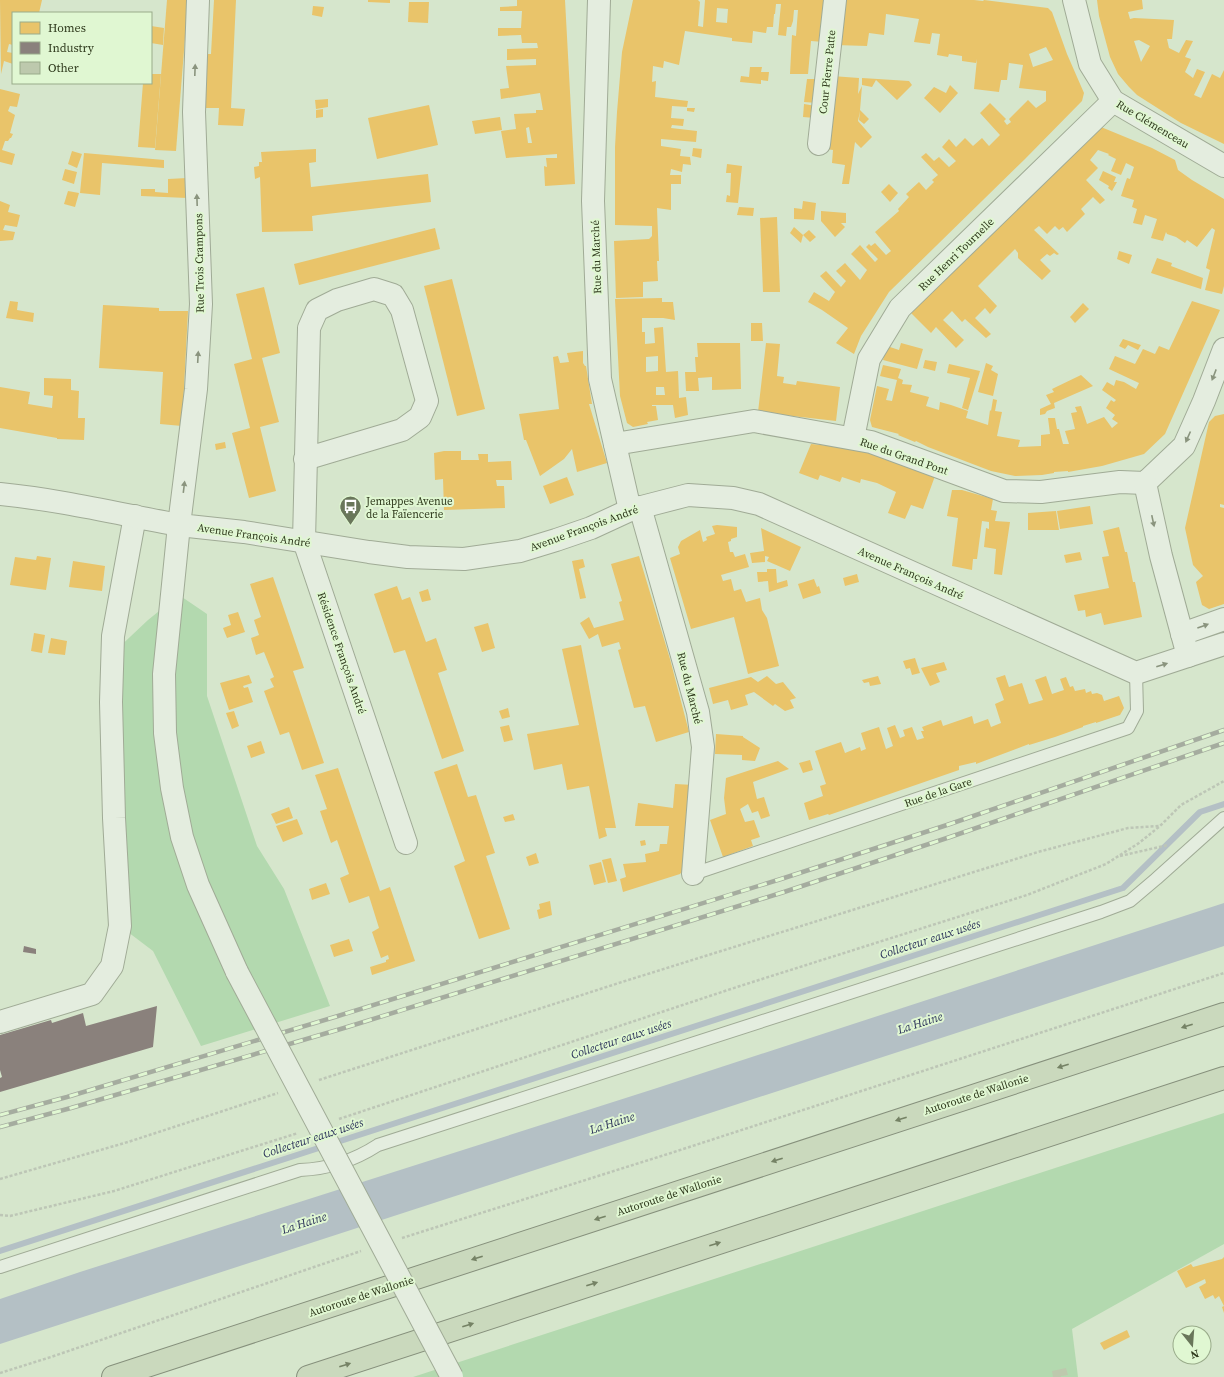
<svg xmlns="http://www.w3.org/2000/svg" width="1224" height="1377" font-family="'Source Serif 4',serif">
	<style>
		.green { fill: #b3d9af }
		.water { fill: #b4c0c5 }
		.homes { fill: #e9c46a; fill-rule: evenodd }
		.industry { fill: #8a817c }
		.lines { fill: none; stroke-linecap: round; stroke-linejoin: round }
		.stream { stroke: #b4c0c5; stroke-width: 6 }
		.building { fill: #bdc9ad }
		.service-casing { stroke: #a0ab96; stroke-width: 14 }
		.minor-casing { stroke: #a0ab96; stroke-width: 24 }
		.tertiary-casing { stroke: #a0ab96; stroke-width: 24 }
		.motorway-casing { stroke: #86907c; stroke-width: 24 }
		.path { stroke: #bdc6b6; stroke-width: 2.5; stroke-dasharray: 3 2; stroke-linecap: butt }
		.service { stroke: #e4eddf; stroke-width: 12 }
		.minor { stroke: #e4eddf; stroke-width: 22 }
		.tertiary { stroke: #e4eddf; stroke-width: 22 }
		.motorway { stroke: #cad9bd; stroke-width: 22 }
		.rail-casing { stroke: #a5ac9f; stroke-width: 4.5 }
		.rail { stroke: #e0f7d2; stroke-width: 3; stroke-dasharray: 9; stroke-linecap: butt }
		.tertiary-bridge-casing { stroke: #a0ab96; stroke-width: 24; stroke-linecap: butt }
		.tertiary-bridge { stroke: #e4eddf; stroke-width: 22 }
		.oneway { fill: #8a947e }
		.oneway2 { fill: #758265 }
		.labels { text-anchor: middle; stroke-width: 4; stroke-linejoin: round; paint-order: stroke }
		.street-label { font-size: 11px; fill: #2f3a1d; stroke: #e0f7d2 }
		.poi-label { font-size: 11px; fill: #2f3a1d; stroke: #e0f7d2; text-anchor: start }
		.water-label { font-size: 12px; font-style: italic; fill: #2c335a; stroke: #e0f7d2 }
	</style>
	<rect width="100%" height="100%" fill="#d6e6cc"/>
	<g class="green">
		<polygon points="179,595 207,614 207,696 257,846 284,889 330,1006 201,1046 153,951 120,926 113,653 148,620"/>
		<polygon points="1224,1113 1224,1244 1072,1329 1078,1377 413,1377"/>
	</g>
	<polygon class="water" points="1224,903 1224,946 0,1344 0,1299 80,1272 657,1088"/>
	<g class="homes">
		<polygon points="0,0 42,0 39,13 13,13 13,29 12,34 13,34 13,45 9,44 7,52 13,53 13,64 4,61 1,74"/>
		<polygon points="167,0 188,0 176,151 155,150"/>
		<polygon points="214,0 236,0 231,108 245,109 243,126 218,125 219,108 206,108 206,93 204,93 206,54 211,54"/>
		<polygon points="368,0 390,0 390,3 368,2"/>
		<path d="M517 0H565L575 184 545 186 544 166 547 167 546 158H557V154L506 158 501 131 516 129 514 114 536 113V110H543L540 93 501 99 500 89 509 88 506 66 536 65V59L507 60V49L538 48 537 43H522L521 35 498 36V28H521L522 11H500V7L517 6ZM529 127 532 143H528L526 128Z"/>
		<path d="M633 0H698L700 2 698 26 703 27 705 0H830L824 42 811 41 808 74H790L792 35 796 36 798 10H794L793 21 791 27H787L786 36 778 35 781 4H776L775 14H774L773 27H767L766 33 753 31 752 43 732 41V38L685 31 679 65 664 61 663 68 653 66 652 82 656 81 655 97 688 101 687 107 672 106 671 118 684 119 683 126 672 125 671 128 697 131 696 142 661 139V146L681 149 680 156 690 157 691 165 683 164 682 172 671 169 670 175H681V184H671V210L657 208 659 261H657L658 281 643 282V297L616 298 614 241 649 239 652 236V226L615 225V147L617 112 622 52ZM717 8 728 9 727 23 716 22Z"/>
		<path d="M841 0H974L983 1 984 0 1048 8 1052 12 1067 54 1084 93 1082 101 1025 159 889 292 861 336 854 354 836 343 848 328 822 310 808 302 814 292 829 301 835 292 820 276 826 271 841 287 846 281 836 271 845 263 860 280 867 270 851 254 860 245 875 262 878 259 866 247 869 244 871 246 875 243 886 255 891 251 875 232 899 211 898 209 909 197 906 194 919 182 926 190 934 182 932 180 938 175 921 157 926 153 934 161 939 157 949 167 956 161 942 147 949 139 956 147 965 138 973 146 982 138 989 146 1000 135 980 113 990 103 1006 119 1004 121 1007 125 1011 122 1009 119 1028 100 1036 108 1046 101V91L1019 88 1023 65 1009 63 1007 80H1001L999 92 974 89 977 59 976 63 962 61V56L949 54 948 57 937 55 940 34 932 33 930 44 914 42 919 19 886 14 884 35 869 33 867 46 835 45ZM1046 47 1053 60 1033 67 1029 54Z"/>
		<path d="M1097 0H1142L1143 9 1128 12 1130 19 1134 18 1174 20 1172 39H1167L1169 48 1179 53 1186 40 1193 41 1185 57 1191 59 1185 72 1193 78 1197 69 1205 72 1194 95 1201 98 1212 74 1220 78 1224 70V144L1181 123 1137 95 1129 87 1118 74 1110 57 1099 16ZM1139 40 1150 46 1141 62 1134 41Z"/>
		<polygon points="409,2 429,2 428,23 408,22"/>
		<polygon points="313,6 324,7 322,17 312,15"/>
		<polygon points="151,26 164,28 163,45 151,43"/>
		<polygon points="750,67 762,67 761,72 769,72 768,81 761,80 761,84 740,82 741,76 749,77"/>
		<polygon points="151,74 161,74 155,148 138,147 143,83 151,83"/>
		<polygon points="832,76 859,78 858,94 862,86 860,110 869,119 864,124 859,120 860,111 858,121 872,137 861,148 855,142 849,184 842,184 845,165 832,163 833,150 825,149"/>
		<polygon points="862,78 909,81 912,85 897,100 876,80 872,87 862,85"/>
		<polygon points="807,79 820,79 817,103 804,102"/>
		<polygon points="950,85 958,93 940,113 924,98 934,87 946,93"/>
		<polygon points="0,89 20,94 17,107 10,106 8,111 15,115 10,133 13,134 11,138 10,138 8,141 5,141 2,150 15,154 12,165 0,162"/>
		<polygon points="328,99 328,107 316,109 315,100"/>
		<polygon points="804,104 816,106 815,118 803,117"/>
		<polygon points="429,105 438,145 377,159 368,118"/>
		<polygon points="687,108 695,108 694,112 687,111"/>
		<polygon points="323,109 323,117 316,118 316,110"/>
		<polygon points="500,117 502,130 475,134 472,121"/>
		<polygon points="1101,127 1152,148 1175,160 1178,170 1192,180 1224,199 1224,286 1222,294 1205,290 1210,270 1206,268 1215,230 1212,228 1197,247 1187,240 1185,243 1176,237 1167,234 1166,232 1163,241 1151,238 1157,219 1145,215 1142,225 1133,223 1137,209 1132,207 1134,200 1121,196 1127,178 1130,179 1134,167 1126,163 1121,175 1111,171 1116,159 1108,155 1109,154 1098,150 1090,160 1098,168 1086,180 1105,200 1100,204 1093,197 1081,209 1085,214 1067,232 1063,227 1059,230 1055,226 1047,234 1039,226 1034,230 1059,254 1057,255 1054,253 1050,256 1047,254 1040,260 1051,271 1042,280 1018,258 1018,253 1015,249 978,286 997,306 990,314 985,308 975,318 991,334 986,338 965,319 962,322 952,311 943,320 964,340 956,348 936,327 931,333 910,312"/>
		<polygon points="693,148 702,149 701,158 692,156"/>
		<polygon points="316,149 316,162 309,163 311,187 428,174 431,202 318,215 312,216 313,231 262,232 260,177 255,179 254,167 259,166 259,162 262,162 261,152"/>
		<polygon points="72,151 82,154 77,168 68,164"/>
		<polygon points="84,153 164,160 164,168 102,163 100,195 80,193"/>
		<polygon points="727,164 742,166 738,203 726,202 727,195 730,196 731,173 726,173"/>
		<polygon points="65,169 77,172 74,184 62,180"/>
		<polygon points="1103,171 1116,177 1114,182 1117,182 1112,191 1108,188 1109,186 1099,180"/>
		<polygon points="187,178 187,198 141,196 141,189 155,189 155,192 168,193 168,179"/>
		<polygon points="889,184 898,193 890,202 881,192"/>
		<polygon points="68,191 79,193 75,207 64,204"/>
		<polygon points="0,201 10,205 8,212 20,215 17,227 5,225 3,230 15,232 13,240 0,241"/>
		<polygon points="803,201 816,203 814,220 794,219 794,208 802,209"/>
		<polygon points="739,207 754,208 753,216 737,215"/>
		<polygon points="821,211 846,213 846,223 841,223 845,227 835,237 821,221"/>
		<polygon points="777,217 780,292 763,292 760,218"/>
		<polygon points="794,227 803,235 809,230 816,237 810,242 803,235 801,243 790,233"/>
		<polygon points="435,228 440,249 299,285 294,264"/>
		<polygon points="1119,251 1132,255 1129,264 1117,259"/>
		<polygon points="1157,258 1172,263 1171,266 1203,278 1201,289 1151,273"/>
		<polygon points="452,279 485,409 457,416 424,286"/>
		<polygon points="264,287 280,353 262,358 279,422 260,427 276,491 249,498 232,433 250,428 234,364 252,359 236,294"/>
		<path d="M662 298V302H673L675 320 663 318H642V332H645V344L655 343 654 328 663 327 666 372 678 371 679 398 686 397 688 415 675 418 673 405H652V406H656L658 420 647 422 648 424 633 427 627 423 620 396 615 299ZM658 356V371L646 372V357ZM656 387H664L665 395H656Z"/>
		<polygon points="10,301 18,302 17,310 34,313 33,322 6,318"/>
		<polygon points="1192,301 1220,310 1165,434 1144,454 1102,466 1068,472 1068,471 1054,472 1054,473 1042,475 1015,476 991,471 928,447 916,441 915,442 898,435 899,434 872,427 870,420 877,386 889,389 886,400 892,401 897,380 880,376 883,365 901,369 898,378 903,380 902,384 912,385 910,392 929,397 926,406 939,410 940,402 951,405 968,411 966,418 973,420 988,425 990,410 991,411 993,399 997,400 995,411 1002,412 997,436 1020,440 1018,447 1041,446 1041,435 1050,434 1048,418 1055,418 1057,429 1059,429 1063,444 1069,444 1065,431 1075,429 1071,413 1077,412 1075,407 1081,406 1087,424 1104,417 1112,428 1118,423 1112,419 1115,415 1106,408 1111,400 1114,402 1116,400 1102,390 1107,382 1114,386 1116,380 1124,382 1136,389 1139,383 1109,369 1115,356 1135,364 1143,349 1155,354 1159,346 1169,350"/>
		<polygon points="1083,303 1089,309 1075,323 1070,317"/>
		<polygon points="103,305 159,308 159,311 188,311 182,426 160,424 163,372 99,368"/>
		<polygon points="751,323 762,323 763,341 751,341"/>
		<polygon points="1123,339 1141,345 1138,350 1128,345 1125,349 1119,346"/>
		<polygon points="697,343 740,343 741,389 712,390 712,377 698,378 699,391 686,391 685,372 696,372 695,357 698,357"/>
		<polygon points="766,343 780,344 777,376 784,377 783,383 796,385 797,381 840,387 836,421 758,412"/>
		<polygon points="901,343 923,349 917,369 883,360 887,346 899,350"/>
		<polygon points="583,351 583,363 585,366 586,366 592,404 589,404 607,463 577,472 572,449 564,459 540,476 526,440 524,440 519,414 559,409 553,357 558,356 560,363 569,362 567,353"/>
		<polygon points="925,360 937,362 935,371 923,368"/>
		<polygon points="986,363 993,366 991,370 998,374 993,396 978,392"/>
		<polygon points="949,364 980,371 968,410 962,408 970,378 947,373"/>
		<polygon points="1081,375 1093,386 1054,403 1055,408 1047,411 1045,414 1040,415 1040,409 1051,404 1046,395 1054,392 1052,389"/>
		<polygon points="44,378 71,379 71,390 79,391 78,418 85,418 84,440 57,439 57,438 0,428 0,387 30,392 28,404 52,408 53,396 44,395"/>
		<polygon points="1224,414 1224,505 1220,504 1220,507 1224,508 1224,604 1209,609 1202,605 1196,582 1203,576 1193,565 1185,528 1209,422 1215,416"/>
		<polygon points="225,442 226,448 216,450 215,444"/>
		<polygon points="811,444 871,450 935,476 923,509 911,505 905,519 888,513 896,492 877,483 861,479 860,483 842,477 840,482 820,475 818,480 799,473"/>
		<polygon points="444,451 461,451 461,460 479,460 478,454 488,454 488,462 511,461 512,480 496,480 497,486 504,486 505,508 444,510 443,479 435,480 434,453"/>
		<polygon points="567,477 574,495 550,504 543,486"/>
		<polygon points="952,490 962,490 993,499 991,510 997,511 995,521 1010,522 1002,575 994,574 996,549 984,547 986,528 989,529 989,522 982,521 977,559 973,559 972,570 952,566 958,518 947,516"/>
		<polygon points="1090,506 1093,524 1060,529 1057,511"/>
		<polygon points="1056,511 1059,530 1028,530 1028,513"/>
		<polygon points="717,525 737,527 737,537 731,539 731,541 728,542 730,552 733,552 735,557 745,554 749,567 721,575 723,581 731,579 734,591 741,589 746,602 760,598 762,610 767,618 779,666 748,674 734,617 691,629 670,558 680,554 678,547 681,541 700,530 703,542 707,540 706,537 715,534 712,526"/>
		<polygon points="1119,527 1125,552 1127,552 1133,582 1135,582 1142,617 1104,625 1101,613 1086,617 1085,610 1078,611 1074,595 1109,588 1102,557 1109,556 1103,531"/>
		<polygon points="761,528 801,547 790,571 767,561 769,557 765,556 765,562 752,563 750,553 764,551"/>
		<polygon points="1080,552 1082,560 1066,563 1064,555"/>
		<polygon points="37,556 51,558 46,590 10,585 15,557 36,560"/>
		<polygon points="639,556 670,659 689,732 656,742 645,706 634,708 618,650 621,649 619,642 602,647 598,634 589,639 580,623 589,617 594,628 624,620 619,602 622,601 611,564"/>
		<polygon points="583,559 585,567 579,569 586,598 580,599 572,561"/>
		<polygon points="73,561 105,566 102,591 69,587"/>
		<polygon points="767,569 776,569 777,583 787,580 788,586 769,592 768,581 758,582 757,572 767,572"/>
		<polygon points="857,574 859,582 845,586 843,578"/>
		<polygon points="273,577 304,668 293,671 324,763 302,770 289,732 280,735 264,691 274,687 270,679 274,677 264,652 256,655 251,638 259,635 254,620 261,617 250,584"/>
		<polygon points="814,579 817,587 819,586 821,593 803,599 798,584"/>
		<polygon points="397,586 402,600 410,597 426,642 436,638 447,670 438,673 464,751 442,759 405,650 394,653 374,594"/>
		<polygon points="428,589 431,600 422,602 419,592"/>
		<polygon points="238,612 245,632 227,638 223,628 231,625 228,615"/>
		<polygon points="488,623 495,648 482,652 474,627"/>
		<polygon points="34,633 45,635 42,653 31,651"/>
		<polygon points="51,638 67,641 65,655 48,653"/>
		<polygon points="581,645 616,828 605,828 607,836 599,839 589,786 567,790 562,764 534,770 527,734 579,725 562,649"/>
		<polygon points="915,658 920,673 912,675 910,668 906,669 903,661"/>
		<polygon points="944,662 947,670 936,673 940,682 930,686 921,668"/>
		<polygon points="249,675 252,683 243,686 244,688 248,687 253,702 229,710 220,683"/>
		<polygon points="1005,675 1009,687 1022,683 1029,704 1043,700 1035,680 1046,676 1052,694 1064,690 1060,679 1066,677 1070,687 1073,686 1075,691 1085,689 1086,693 1091,691 1092,694 1097,693 1102,695 1104,701 1119,696 1124,708 1120,715 1096,723 1096,722 1083,726 1083,727 1055,737 1029,745 1029,744 976,764 976,762 959,766 959,770 829,815 828,814 809,820 804,803 823,796 820,786 826,784 815,751 841,742 845,753 860,747 861,751 866,749 861,733 879,727 886,749 893,746 887,728 895,725 900,738 905,736 903,730 912,727 917,740 924,738 921,731 924,731 922,727 941,720 943,726 972,716 974,724 988,719 991,727 1001,723 995,704 1004,700 996,678"/>
		<polygon points="767,676 776,684 783,682 796,698 790,700 794,708 785,711 775,704 773,706 754,692 745,695 748,705 731,710 728,700 713,704 709,688 751,677 758,682"/>
		<polygon points="878,676 881,684 870,686 869,682 864,683 862,680"/>
		<polygon points="508,708 510,717 502,719 499,711"/>
		<polygon points="234,711 239,726 232,729 226,713"/>
		<polygon points="509,725 513,740 504,742 500,727"/>
		<polygon points="716,734 743,736 743,737 760,748 755,761 742,760 742,755 715,754"/>
		<polygon points="261,741 265,753 251,758 247,746"/>
		<polygon points="810,760 813,770 803,773 799,763"/>
		<polygon points="778,761 789,769 753,782 757,799 764,797 770,816 761,819 758,811 752,813 748,804 740,809 745,822 754,820 760,837 751,840 753,846 723,857 710,820 726,814 724,798 726,778"/>
		<polygon points="457,764 468,797 476,795 495,853 486,856 510,929 479,939 454,866 465,861 434,772"/>
		<polygon points="338,768 380,891 390,887 415,961 372,975 370,967 386,962 386,960 389,959 388,955 381,958 372,932 379,928 369,896 349,903 340,878 349,874 337,840 331,843 320,811 327,809 315,775"/>
		<polygon points="675,784 694,785 686,867 680,874 623,892 620,879 626,877 623,864 646,862 645,854 659,851 660,844 667,844 669,826 635,826 638,803 673,808"/>
		<polygon points="289,807 293,818 276,824 271,814"/>
		<polygon points="513,814 515,820 505,822 503,817"/>
		<polygon points="297,819 303,834 283,842 276,826"/>
		<polygon points="645,840 646,845 641,846 640,841"/>
		<polygon points="536,853 539,863 529,866 526,857"/>
		<polygon points="611,858 617,881 608,883 602,860"/>
		<polygon points="601,862 606,882 594,885 589,865"/>
		<polygon points="326,883 330,894 312,900 309,889"/>
		<polygon points="550,901 552,915 539,919 537,910 540,909 539,904"/>
		<polygon points="349,939 353,951 334,957 330,945"/>
		<polygon points="1224,1257 1224,1313 1222,1307 1224,1306 1219,1296 1215,1299 1213,1295 1205,1299 1199,1287 1206,1283 1205,1279 1186,1288 1177,1271 1191,1264 1193,1267 1222,1259"/>
		<polygon points="1127,1330 1130,1337 1104,1350 1100,1343"/>
	</g>
	<g class="industry">
		<polygon points="24,946 36,949 36,954 23,952"/>
		<polygon points="157,1006 153,1047 0,1092 0,1078 2,1077 0,1070 0,1035 51,1020 52,1023 83,1013 86,1026"/>
	</g>
	<g class="lines">
		<polyline class="stream" points="0,1251 1123,888 1200,812 1224,804"/>
	</g>
	<polygon class="building" points="1066,1368 1068,1375 1061,1376 1061,1377 1053,1377 1052,1371"/>
	<g class="lines">
		<defs>
			<g id="service">
				<polyline points="693,874 1128,728 1137,711 1136,673"/>
				<path d="M0 1267 300 1170C327 1169 355 1160 378 1145L1101 912 1130 901 1156 879 1224 818"/>
			</g>
			<g id="minor">
				<polyline points="198,0 194,112 201,304 196,389 179,525 244,532 369,552 408,557 464,559 520,551 556,540 591,528 630,510 688,495 733,498 759,504 1136,673 1224,644"/>
				<polyline points="599,0 593,201 600,379 630,510"/>
				<polyline points="1074,0 1090,64 1113,101 1224,166"/>
				<polyline points="819,144 835,0"/>
				<polyline points="853,438 869,359 900,308 1113,101"/>
				<polyline points="615,444 754,421 871,442 1004,491 1041,492 1120,482 1145,483 1184,446 1204,401 1224,349"/>
				<polyline points="305,459 402,430 420,417 427,401 402,310 393,295 374,289 337,300 317,310 309,328 304,541 406,843"/>
				<polyline points="1145,483 1161,556 1188,656"/>
				<polyline points="640,507 698,712 703,747 693,874"/>
				<polyline points="1182,634 1224,619"/>
				<polyline points="0,1022 92,994 112,966 120,926 114,818 111,702 113,636 135,516"/>
			</g>
			<path id="tertiary" d="M0 494C61 500 119 514 179 525L164 674 165 733 172 788 182 837 198 885 237 972"/>
			<g id="motorway">
				<polyline points="113,1377 1224,1014"/>
				<polyline points="308,1377 1224,1078"/>
			</g>
		</defs>
		<use href="#service" class="service-casing"/>
		<use href="#minor" class="minor-casing"/>
		<use href="#tertiary" class="tertiary-casing"/>
		<use href="#motorway" class="motorway-casing"/>
		<g class="path">
			<polyline points="1120,856 1168,845"/>
			<polyline points="319,1080 622,982 1038,852 1128,828 1159,826"/>
			<polyline points="339,1119 740,986 1027,895 1106,864 1139,843 1160,826 1181,805 1224,781"/>
			<polyline points="0,1179 128,1142 278,1093"/>
			<polyline points="0,1215 10,1216 114,1191 298,1133"/>
			<polyline points="402,1238 674,1152 1224,973"/>
			<polyline points="0,1373 51,1357 361,1251"/>
		</g>
		<use href="#service" class="service"/>
		<use href="#minor" class="minor"/>
		<use href="#tertiary" class="tertiary"/>
		<use href="#motorway" class="motorway"/>
		<defs>
			<g id="rail">
				<polyline points="0,1115 67,1097 338,1016 781,879 947,825 1224,730"/>
				<polyline points="0,1127 71,1108 344,1028 784,892 950,837 1224,743"/>
			</g>
		</defs>
		<use href="#rail" class="rail-casing"/>
		<use href="#rail" class="rail"/>
		<defs>
			<polyline id="tertiary-bridge" points="237,972 452,1377"/>
		</defs>
		<use href="#tertiary-bridge" class="tertiary-bridge-casing"/>
		<use href="#tertiary-bridge" class="tertiary-bridge"/>
	</g>
	<defs><path id="oneway-solid" d="M-6-.8H1V-3.2L6.5 0L1 3.2V.8H-6Z"/></defs>
	<g class="oneway">
		<use href="#oneway-solid" transform="translate(195 70) rotate(-88)"/>
		<use href="#oneway-solid" transform="translate(197 200) rotate(-92)"/>
		<use href="#oneway-solid" transform="translate(198 357) rotate(-87)"/>
		<use href="#oneway-solid" transform="translate(1214 375) rotate(111)"/>
		<use href="#oneway-solid" transform="translate(1188 437) rotate(114)"/>
		<use href="#oneway-solid" transform="translate(184 487) rotate(-83)"/>
		<use href="#oneway-solid" transform="translate(1153 521) rotate(78)"/>
		<use href="#oneway-solid" transform="translate(1203 626) rotate(-20)"/>
		<use href="#oneway-solid" transform="translate(1162 665) rotate(-18)"/>
	</g>
	<g class="oneway2">
		<use href="#oneway-solid" transform="translate(1187 1026) rotate(162)"/>
		<use href="#oneway-solid" transform="translate(1063 1066) rotate(162)"/>
		<use href="#oneway-solid" transform="translate(901 1119) rotate(162)"/>
		<use href="#oneway-solid" transform="translate(777 1160) rotate(162)"/>
		<use href="#oneway-solid" transform="translate(600 1218) rotate(162)"/>
		<use href="#oneway-solid" transform="translate(715 1244) rotate(-18)"/>
		<use href="#oneway-solid" transform="translate(477 1258) rotate(162)"/>
		<use href="#oneway-solid" transform="translate(592 1284) rotate(-18)"/>
		<use href="#oneway-solid" transform="translate(468 1325) rotate(-18)"/>
		<use href="#oneway-solid" transform="translate(345 1365) rotate(-18)"/>
	</g>
	<defs>
		<symbol id="bus-pin" viewBox="-11 -11 22 30"><path d="M0 17L-7.5 6A9.5 9.5 0 1 1 7.5 6Z" fill="#69765a" stroke="#e0f7d2"/><path d="M-5-6H5V4H4V6H2V4H-2V6H-4V4H-5ZM-3.5-4V0h7V-4ZM-3.5 1.2v1.5H-2V1.2ZM2 1.2v1.5H3.5V1.2Z" fill="#fff"/></symbol>
	</defs>
	<g fill-rule="evenodd">
		<use href="#bus-pin" x="338" y="494" width="25" height="34"/>
	</g>
	<g class="labels">
		<g class="street-label">
			<text transform="translate(827 72) rotate(-84)" y="4">Cour Pierre Patte</text>
			<text transform="translate(1153 124) rotate(31)" y="4">Rue Clémenceau</text>
			<text transform="translate(956 254) rotate(-44)" y="4">Rue Henri Tournelle</text>
			<text transform="translate(596 257) rotate(-92)" y="4">Rue du Marché</text>
			<text transform="translate(199 263) rotate(-91)" y="4">Rue Trois Crampons</text>
			<text transform="translate(904 456) rotate(19)" y="4">Rue du Grand Pont</text>
			<text transform="translate(584 528) rotate(-20)" y="4">Avenue François André</text>
			<text transform="translate(254 535) rotate(8)" y="4">Avenue François André</text>
			<text transform="translate(911 573) rotate(24)" y="4">Avenue François André</text>
			<text transform="translate(342 653) rotate(71)" y="4">Résidence François André</text>
			<text transform="translate(690 688) rotate(76)" y="4">Rue du Marché</text>
			<text transform="translate(938 792) rotate(-19)" y="4">Rue de la Gare</text>
			<text transform="translate(976 1094) rotate(-18)" y="4">Autoroute de Wallonie</text>
			<text transform="translate(669 1195) rotate(-18)" y="4">Autoroute de Wallonie</text>
			<text transform="translate(361 1296) rotate(-18)" y="4">Autoroute de Wallonie</text>
		</g>
		<g class="poi-label">
			<text x="366" y="505">Jemappes Avenue<tspan x="366" dy="13">de la Faïencerie</tspan></text>
		</g>
		<g class="water-label">
			<text transform="translate(930 939) rotate(-18)" y="4">Collecteur eaux usées</text>
			<text transform="translate(920 1023) rotate(-18)" y="4">La Haine</text>
			<text transform="translate(621 1039) rotate(-18)" y="4">Collecteur eaux usées</text>
			<text transform="translate(612 1123) rotate(-18)" y="4">La Haine</text>
			<text transform="translate(313 1138) rotate(-18)" y="4">Collecteur eaux usées</text>
			<text transform="translate(304 1223) rotate(-18)" y="4">La Haine</text>
		</g>
	</g>
	<rect x="12" y="12" width="140" height="72" fill="#e0f7d2" stroke="#99ab8a"/>
	<rect x="20" y="22" width="20" height="12" fill="#e9c46a" stroke="#99ab8a"/>
	<text x="48" y="32" font-size="12" fill="#2f3a1d">Homes</text>
	<rect x="20" y="42" width="20" height="12" fill="#8a817c" stroke="#99ab8a"/>
	<text x="48" y="52" font-size="12" fill="#2f3a1d">Industry</text>
	<rect x="20" y="62" width="20" height="12" fill="#bdc9ad" stroke="#99ab8a"/>
	<text x="48" y="72" font-size="12" fill="#2f3a1d">Other</text>
	<g transform="translate(1192 1345) rotate(163)"><circle r="19" fill="#e0f7d2" stroke="#99ab8a"/>
	<path d="M0-3L7 15L0 10L-7 15Z" fill="#69765a"/>
	<text y="-6" font-size="11" font-weight="bold" text-anchor="middle" fill="#2f3a1d">N</text>
	</g>
</svg>
